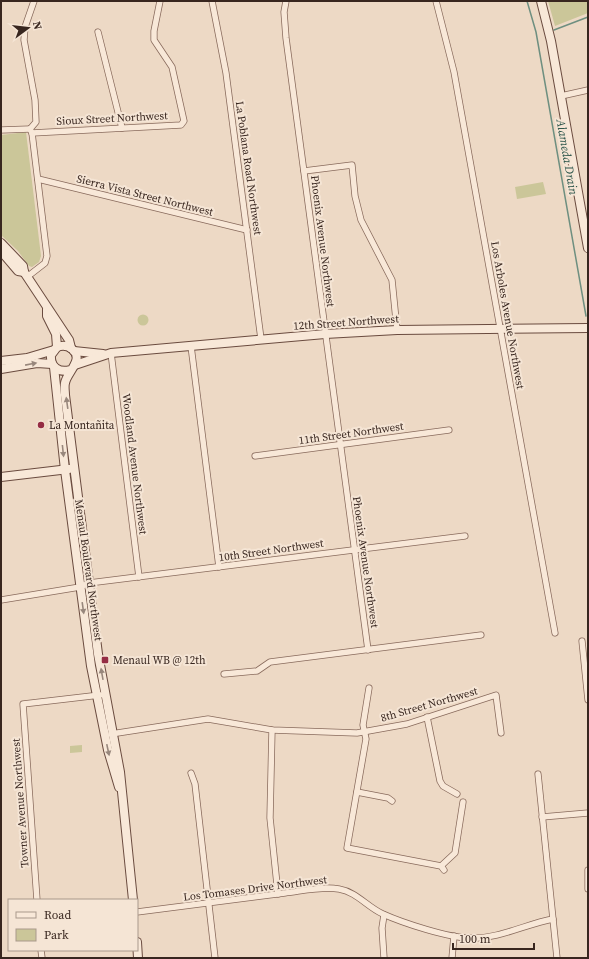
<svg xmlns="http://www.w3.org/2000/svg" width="589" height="959" font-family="'Source Serif 4',serif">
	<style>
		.green { fill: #cbc699 }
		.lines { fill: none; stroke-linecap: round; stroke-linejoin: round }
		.stream { stroke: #6e8f80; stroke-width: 1.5 }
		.street-casing { stroke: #886a5c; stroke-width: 7 }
		.secondary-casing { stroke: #6a4b3f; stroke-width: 10 }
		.street { stroke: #f8e8d8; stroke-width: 5.5 }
		.secondary { stroke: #f8e8d8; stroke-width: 8 }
		.oneway { fill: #98877c }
		.poi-dot { fill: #952d44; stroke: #f5e5d5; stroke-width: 1.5 }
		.labels { text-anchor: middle; stroke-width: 4; stroke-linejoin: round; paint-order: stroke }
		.street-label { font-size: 11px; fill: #38261f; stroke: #f5e5d5 }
		.poi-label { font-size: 11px; fill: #38261f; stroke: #f5e5d5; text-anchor: start }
		.water-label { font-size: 12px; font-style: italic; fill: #2f574c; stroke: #f5e5d5 }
	</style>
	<rect width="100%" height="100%" fill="#edd9c5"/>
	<g class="green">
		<polygon points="548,1 588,1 588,13 555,26"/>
		<polygon points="26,132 41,256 39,262 32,267 29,266 18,251 1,235 1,135"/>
		<polygon points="543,182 546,194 517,199 515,187"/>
		<circle cx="143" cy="320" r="5.5"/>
		<polygon points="82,745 82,752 70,753 70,746"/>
	</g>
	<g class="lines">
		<g class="stream">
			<polyline points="527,1 536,32 586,316"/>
			<polyline points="554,30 588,17"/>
		</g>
		<defs>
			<g id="street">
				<polyline points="212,1 226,73 261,339"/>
				<polyline points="286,1 284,12 286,38 368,650"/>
				<polyline points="436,1 454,72 555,633"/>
				<polyline points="98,32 122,128"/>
				<polyline points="561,96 588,90"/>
				<polyline points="30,129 36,122 35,100 24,40 25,27 34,1"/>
				<polyline points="1,130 30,129"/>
				<polyline points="32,133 181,125 184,121 172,67 154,40 154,31 160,1"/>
				<polyline points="304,171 352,165 355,196 361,220 392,280 397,330"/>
				<polyline points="38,179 247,230"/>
				<polyline points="27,277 45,263 47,256 32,133 30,129"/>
				<polyline points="191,346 219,567"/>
				<polyline points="111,353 139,577"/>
				<polyline points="255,456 449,430"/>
				<polyline points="1,600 80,587 89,583 465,536"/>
				<polyline points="582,641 588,700"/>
				<polyline points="224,674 257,671 270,662 481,635"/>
				<polyline points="369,688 363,725 366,739 347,848 441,866 444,870"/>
				<polyline points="427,717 440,781 443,786 457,794"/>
				<polyline points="272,730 270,818 278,894"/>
				<polyline points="111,734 208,719 272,730 357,733 407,724 496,695 501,733"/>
				<polyline points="191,773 195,784 215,958"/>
				<polyline points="538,774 557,958"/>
				<polyline points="357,792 388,798 392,801"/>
				<polyline points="542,817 588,813"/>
				<polyline points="441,866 455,853 463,802"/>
				<polyline points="588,870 588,889"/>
				<polyline points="37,900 23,704 100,695"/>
				<path d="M137 912C186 906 235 899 285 893 302 891 322 886 339 889 357 892 367 907 383 914 403 923 449 938 470 938 499 939 526 924 553 919"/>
				<polyline points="384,915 382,928 384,958"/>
				<polyline points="41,950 42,958"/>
				<polyline points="452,958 454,936"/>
			</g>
			<g id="secondary">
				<polyline points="541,1 551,41 588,248"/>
				<polyline points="1,243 23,266 24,272 69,340 71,348"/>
				<polyline points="1,251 18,271 24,272"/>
				<polyline points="47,309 47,316 56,334 57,347"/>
				<polyline points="74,351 103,354"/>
				<polyline points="1,361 27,358 54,350"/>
				<polyline points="75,365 111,353 325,334 397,330 588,328"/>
				<polyline points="54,367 65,470 91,666 108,750 119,787"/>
				<polyline points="1,369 37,363 52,364"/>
				<path d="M70 370C59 373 50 367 51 355L57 347C62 345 67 345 72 349 85 359 67 372 65 383 64 387 65 391 65 395L98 654 120 772 133 900"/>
				<polyline points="1,477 69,469"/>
				<polyline points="137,942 138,958"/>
			</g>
		</defs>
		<use href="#street" class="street-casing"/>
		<use href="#secondary" class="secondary-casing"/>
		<use href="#street" class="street"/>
		<use href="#secondary" class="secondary"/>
	</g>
	<defs><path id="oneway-solid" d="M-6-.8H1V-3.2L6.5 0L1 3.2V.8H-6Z"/></defs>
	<g class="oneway">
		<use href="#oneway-solid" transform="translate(31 364) rotate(-11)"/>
		<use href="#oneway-solid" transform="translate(67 403) rotate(-98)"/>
		<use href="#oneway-solid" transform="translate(63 451) rotate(84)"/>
		<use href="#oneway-solid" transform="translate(83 608) rotate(82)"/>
		<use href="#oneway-solid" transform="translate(102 674) rotate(-100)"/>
		<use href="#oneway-solid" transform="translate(108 750) rotate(78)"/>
	</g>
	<g class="poi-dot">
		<circle cx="41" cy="425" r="4"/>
		<rect x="101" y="656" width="8" height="8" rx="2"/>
	</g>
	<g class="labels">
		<g class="street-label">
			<text transform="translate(112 118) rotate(-3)" y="4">Sioux Street Northwest</text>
			<text transform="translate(249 168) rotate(82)" y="4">La Poblana Road Northwest</text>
			<text transform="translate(145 195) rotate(14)" y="4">Sierra Vista Street Northwest</text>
			<text transform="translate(323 241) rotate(83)" y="4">Phoenix Avenue Northwest</text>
			<text transform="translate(508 315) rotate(80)" y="4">Los Arboles Avenue Northwest</text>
			<text transform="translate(346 322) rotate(-4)" y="4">12th Street Northwest</text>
			<text transform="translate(351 433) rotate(-8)" y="4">11th Street Northwest</text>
			<text transform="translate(135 464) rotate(83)" y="4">Woodland Avenue Northwest</text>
			<text transform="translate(271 550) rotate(-8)" y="4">10th Street Northwest</text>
			<text transform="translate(366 562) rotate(82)" y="4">Phoenix Avenue Northwest</text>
			<text transform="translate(89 570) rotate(82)" y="4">Menaul Boulevard Northwest</text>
			<text transform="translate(429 704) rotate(-16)" y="4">8th Street Northwest</text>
			<text transform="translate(20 803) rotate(-94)" y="4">Towner Avenue Northwest</text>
			<text transform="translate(255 888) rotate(-7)" y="4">Los Tomases Drive Northwest</text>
		</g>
		<g class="poi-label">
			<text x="49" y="429">La Montañita</text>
			<text x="113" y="664">Menaul WB @ 12th</text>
		</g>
		<g class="water-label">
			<text transform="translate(567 157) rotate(80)" y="4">Alameda Drain</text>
		</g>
	</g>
	<rect width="589" height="959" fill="none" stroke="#38261f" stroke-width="4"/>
	<rect x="8" y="899" width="130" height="52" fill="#f5e5d5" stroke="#a9998c"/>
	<rect x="16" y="912" width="20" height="6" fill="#f8e8d8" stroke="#a9998c"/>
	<text x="44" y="919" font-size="12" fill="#38261f">Road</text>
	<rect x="16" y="929" width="20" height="12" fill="#cbc699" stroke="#a9998c"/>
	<text x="44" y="939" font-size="12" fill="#38261f">Park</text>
	<g transform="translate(28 28) rotate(75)" stroke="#f5e5d5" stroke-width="3" paint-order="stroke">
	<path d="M0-3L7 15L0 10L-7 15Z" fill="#38261f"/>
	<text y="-6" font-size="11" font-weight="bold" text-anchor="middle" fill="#38261f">N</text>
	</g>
	<path d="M453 943v6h81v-6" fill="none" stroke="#38261f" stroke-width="2"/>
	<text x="459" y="943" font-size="12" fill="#38261f" stroke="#f5e5d5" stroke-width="3" paint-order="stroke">100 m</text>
</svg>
